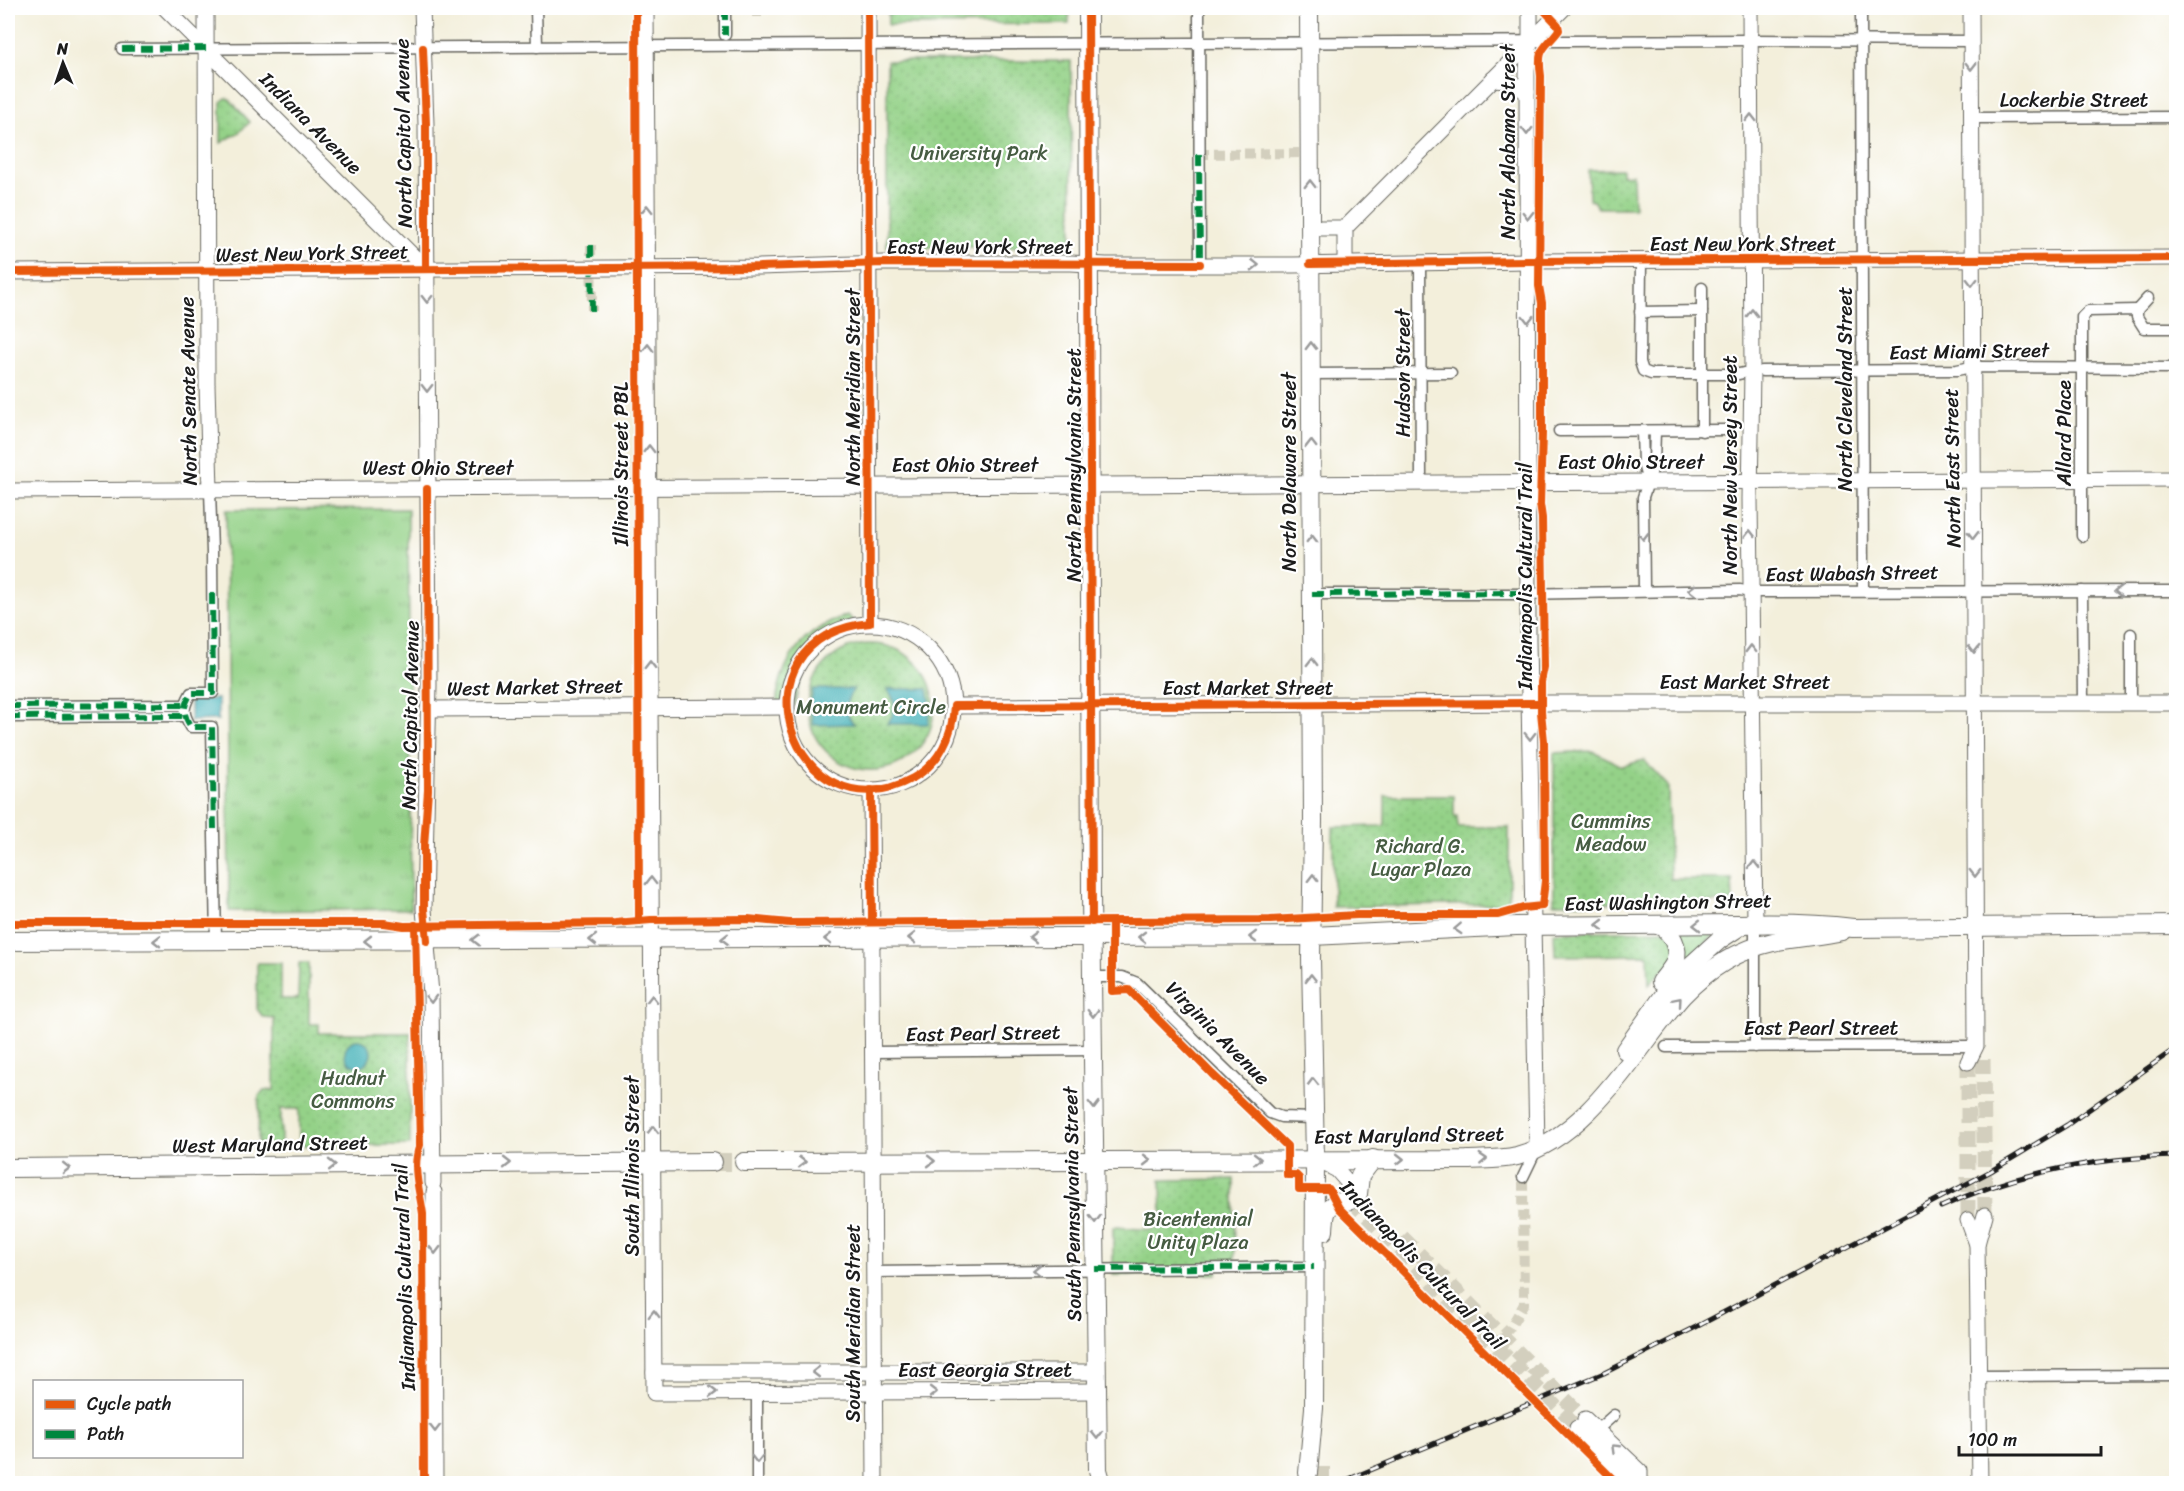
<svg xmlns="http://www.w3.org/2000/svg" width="2184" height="1491" font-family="Sriracha,sans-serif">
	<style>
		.grass { fill: url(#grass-tufts); stroke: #587752; stroke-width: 1.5 }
		.park { fill: url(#park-dots); stroke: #587752; stroke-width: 1.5 }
		.water { fill: #3eafb6; stroke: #2d6669; stroke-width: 1.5 }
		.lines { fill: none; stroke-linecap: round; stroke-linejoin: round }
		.street-tunnel { stroke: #d3cfbe; stroke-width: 10; stroke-dasharray: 10 5; stroke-linecap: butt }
		.secondary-tunnel { stroke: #d3cfbe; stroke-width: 15; stroke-dasharray: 15 8; stroke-linecap: butt }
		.primary-tunnel { stroke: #d3cfbe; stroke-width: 18; stroke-dasharray: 18 9; stroke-linecap: butt }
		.street-casing { stroke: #67665f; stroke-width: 13 }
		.secondary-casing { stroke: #67665f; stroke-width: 17 }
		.primary-casing { stroke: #67665f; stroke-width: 20 }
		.street { stroke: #fff; stroke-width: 10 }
		.secondary { stroke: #fff; stroke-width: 15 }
		.primary { stroke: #fff; stroke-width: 18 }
		.rail-casing { stroke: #1c1c1c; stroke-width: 5 }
		.rail { stroke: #fff; stroke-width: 3; stroke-dasharray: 9; stroke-linecap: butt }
		.quiet { stroke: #00873e; stroke-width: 6; stroke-dasharray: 12 6; stroke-linecap: butt }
		.cycleway-casing { stroke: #fff; stroke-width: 11 }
		.cycleway { stroke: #e8590c; stroke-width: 8 }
		.oneway { stroke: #999 }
		.labels { text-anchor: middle; stroke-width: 4.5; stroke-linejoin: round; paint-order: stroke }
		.street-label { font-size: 20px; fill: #1c1c1c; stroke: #fff }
		.park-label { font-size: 20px; fill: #465c42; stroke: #fff }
	</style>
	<defs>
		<pattern id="grass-tufts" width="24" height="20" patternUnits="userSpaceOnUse" patternTransform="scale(1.5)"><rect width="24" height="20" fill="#94d288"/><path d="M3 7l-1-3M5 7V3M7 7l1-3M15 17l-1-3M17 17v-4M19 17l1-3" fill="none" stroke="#7fb475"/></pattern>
		<pattern id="park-dots" width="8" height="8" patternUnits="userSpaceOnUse" patternTransform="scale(1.5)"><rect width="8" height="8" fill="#94d288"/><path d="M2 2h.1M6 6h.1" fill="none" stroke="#7fb475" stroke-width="1.8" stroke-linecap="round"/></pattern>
	</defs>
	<rect width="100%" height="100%" fill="#fff"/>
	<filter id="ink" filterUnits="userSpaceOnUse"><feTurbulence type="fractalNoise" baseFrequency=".0167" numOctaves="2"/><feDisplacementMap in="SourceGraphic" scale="12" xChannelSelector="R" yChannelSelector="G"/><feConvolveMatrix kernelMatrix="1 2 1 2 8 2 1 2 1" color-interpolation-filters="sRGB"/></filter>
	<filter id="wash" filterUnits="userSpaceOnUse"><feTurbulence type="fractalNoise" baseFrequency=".008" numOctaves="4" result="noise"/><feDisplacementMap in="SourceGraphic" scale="24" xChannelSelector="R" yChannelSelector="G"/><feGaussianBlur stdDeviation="1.35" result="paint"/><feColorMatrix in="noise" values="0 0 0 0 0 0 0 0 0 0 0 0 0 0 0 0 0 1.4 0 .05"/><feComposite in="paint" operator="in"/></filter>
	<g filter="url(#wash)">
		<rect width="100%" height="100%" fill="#f3efdb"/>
		<polygon class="grass" points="408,509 411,909 229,911 226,510"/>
		<g class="park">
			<polygon points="888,8 1069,8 1069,24 888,25"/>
			<polygon points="887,61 1071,61 1072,246 887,248"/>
			<polygon points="226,98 229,99 250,122 238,133 221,143 221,102"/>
			<polygon points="1622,169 1622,175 1633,174 1634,208 1598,208 1593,201 1589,199 1588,170"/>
			<path d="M847 615C854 620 858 626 855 634 818 638 800 671 795 705L790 707 777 702C776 694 779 687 781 679 792 644 813 628 847 615Z"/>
			<circle cx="871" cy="707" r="63"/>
			<polygon points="1593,751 1622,766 1644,760 1668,786 1670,879 1732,879 1733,902 1554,903 1554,753"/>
			<polygon points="1385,796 1454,796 1454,816 1457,816 1458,827 1509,827 1509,904 1333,907 1333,827 1385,826"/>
			<polygon points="1721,929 1682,964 1662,971 1649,985 1648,955 1555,956 1554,932"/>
			<polygon points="257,963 281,963 281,999 298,999 299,963 309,963 309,1024 319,1024 319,1033 410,1033 410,1145 299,1146 299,1109 281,1109 281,1145 258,1144 259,1096 263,1091 274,1090 274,1018 263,1017 257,1009"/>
			<path d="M1234 1179 1235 1263H1217V1274L1113 1275V1227C1128 1227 1146 1232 1160 1228L1162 1222 1161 1180Z"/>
		</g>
		<g class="water">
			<path d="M813 689H854C844 701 844 713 854 724L813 725 810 706Z"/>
			<path d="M887 689H928L931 706 928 724H887C896 713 897 700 887 689Z"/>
			<polygon points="190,699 218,699 218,720 190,721"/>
			<circle cx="358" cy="1053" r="13"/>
		</g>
	</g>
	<g filter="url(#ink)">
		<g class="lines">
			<g class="street-tunnel">
				<polyline points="757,11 757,17"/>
				<polyline points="1199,154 1310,153"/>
				<polyline points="591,245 592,311"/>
				<polyline points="1493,1345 1510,1328 1524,1304 1523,1177"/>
			</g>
			<g class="secondary-tunnel">
				<polyline points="1983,1059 1985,1215"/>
				<polyline points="1968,1062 1968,1220"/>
				<polyline points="1351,1200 1577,1428"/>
				<polyline points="1402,1237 1585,1419"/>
			</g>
			<g class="primary-tunnel">
				<polyline points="713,1162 744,1162"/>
				<polyline points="1321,1467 1321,1484"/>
			</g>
			<defs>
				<g id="street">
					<polyline points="536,8 537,47"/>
					<polyline points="725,8 725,35"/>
					<polyline points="1199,8 1200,264"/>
					<polyline points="1861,8 1863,591"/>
					<polyline points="122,49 1750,40 1971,41"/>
					<polyline points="1971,118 2176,117"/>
					<polyline points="1641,261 1640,362 1643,371 1651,374 1739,374 1752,371"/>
					<polyline points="1420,262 1421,483"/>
					<polyline points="2137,310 2148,298"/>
					<polyline points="1640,312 1702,311"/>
					<polyline points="1762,371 1957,370 1971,367 2176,368"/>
					<polyline points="1311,374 1451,373"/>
					<polyline points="1559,431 1728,430"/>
					<polyline points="1642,431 1643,464 1648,482"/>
					<polyline points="1702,431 1702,288"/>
					<path d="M210 490 212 552 213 693H191C183 707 182 713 191 727H212L216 941"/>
					<polyline points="2082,536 2082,317 2088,311 2137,310 2137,317 2144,328 2176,328"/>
					<polyline points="1644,590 1643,497 1654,464 1655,431"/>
					<polyline points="2082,591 2083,703"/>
					<polyline points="1312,594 1515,594 1740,590 1750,592 2176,591"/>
					<polyline points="2131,634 2131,703"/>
					<polyline points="8,706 184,705"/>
					<polyline points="8,717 184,716"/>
					<polyline points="1755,923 1755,1047"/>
					<polyline points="1092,977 1122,977 1137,983 1270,1113 1281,1117 1314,1118"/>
					<polyline points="1666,1047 1976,1046"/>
					<polyline points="873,1052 1093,1050"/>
					<polyline points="1523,1177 1537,1148"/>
					<polyline points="873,1272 1314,1267"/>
					<polyline points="1977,1376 2176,1375"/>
					<polyline points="1597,1430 1614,1415"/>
					<polyline points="757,1484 757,1392"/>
				</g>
				<g id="secondary">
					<polyline points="165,8 426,269"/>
					<polyline points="206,8 207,385 210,490"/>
					<polyline points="422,8 426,124 429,685 424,909 431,994 433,1183"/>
					<polyline points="646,8 654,1393 1097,1391"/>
					<polyline points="868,8 870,623"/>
					<polyline points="1530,8 1530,41 1527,69 1528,641 1537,1148"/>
					<polyline points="1750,8 1752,371 1750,499 1755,923"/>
					<polyline points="1493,79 1507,80 1527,92"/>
					<polyline points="1310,228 1345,228"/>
					<polyline points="1345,263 1345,228 1564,8"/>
					<polyline points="8,272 759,267 884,263 1071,263 1106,265 1293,265 1528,261 2176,258"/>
					<polyline points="8,491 2176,479"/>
					<circle cx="870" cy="707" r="83"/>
					<polyline points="954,706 1551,703 2176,703"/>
					<polyline points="428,709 786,707"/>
					<polyline points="871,790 875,1484"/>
					<polyline points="1968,1062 1976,1046 1971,8"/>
					<polyline points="1317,1160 1337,1170 1358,1194"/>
					<polyline points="434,1192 435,1484"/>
					<polyline points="1968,1220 1977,1244"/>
					<polyline points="654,1372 1097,1372"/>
					<polyline points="1585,1419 1640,1471 1640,1481 1642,1484"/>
					<polyline points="1577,1428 1631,1481 1640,1481"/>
					<polyline points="1980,1484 1977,1244 1985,1215"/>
				</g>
				<g id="primary">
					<polyline points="1088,8 1091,894 1098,1470 1102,1484"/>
					<path d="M1658 925C1671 930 1680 948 1675 962 1672 969 1666 975 1661 982"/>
					<path d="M8 941 1312 936 1516 926 1737 924C1776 923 1813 923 1853 928L2176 925"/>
					<polyline points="1625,1050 1674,981 1719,940 1742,925"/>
					<path d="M744 1162 1467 1160C1483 1159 1501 1160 1517 1156 1590 1136 1635 1049 1682 996 1707 970 1737 950 1773 942 1796 937 1819 936 1842 931"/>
					<polyline points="8,1168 713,1162"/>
					<polyline points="1358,1194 1360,1176 1373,1159"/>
					<path d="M1324 1231C1325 1207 1327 1204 1351 1200"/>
					<polyline points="1308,1473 1314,1408 1315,1159 1311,959 1313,820 1309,8"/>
				</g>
			</defs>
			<use href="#street" class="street-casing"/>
			<use href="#secondary" class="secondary-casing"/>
			<use href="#primary" class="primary-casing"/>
			<use href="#street" class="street"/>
			<use href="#secondary" class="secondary"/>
			<use href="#primary" class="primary"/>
			<defs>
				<g id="rail">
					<path d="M1941 1207C2014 1173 2096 1158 2176 1156"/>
					<polyline points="1337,1484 1604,1373 1696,1327 1991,1171 2067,1125 2176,1048"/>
				</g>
			</defs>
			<use href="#rail" class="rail-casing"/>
			<use href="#rail" class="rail"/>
			<g class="quiet">
				<polyline points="725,8 725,35"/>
				<polyline points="122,49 206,48"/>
				<polyline points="1199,154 1200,264"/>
				<polyline points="591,245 592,311"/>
				<path d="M212 593 213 693H191C183 707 182 713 191 727H212L214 829"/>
				<polyline points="1312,594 1528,593"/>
				<polyline points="8,706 184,705"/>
				<polyline points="8,717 184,716"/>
				<polyline points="1095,1269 1314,1267"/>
			</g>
			<defs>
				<g id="cycleway">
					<polyline points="636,8 639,921"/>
					<path d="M868 8 870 623C724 637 793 843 913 778 939 764 953 735 954 706L1541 703"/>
					<polyline points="1088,8 1092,922"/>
					<polyline points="423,48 426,124 426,269"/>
					<polyline points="1310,264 1528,261 2176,258"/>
					<polyline points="8,272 759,267 884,263 1200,264"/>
					<polyline points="871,790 872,922"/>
					<polyline points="1112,922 1112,991 1129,990 1212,1074 1287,1146 1287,1175 1296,1175 1299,1178 1299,1189 1329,1189 1339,1208 1618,1484"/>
					<path d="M8 923H384L404 926 615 923 651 920 748 919 790 923 1270 920 1357 915H1498L1523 908 1542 906 1545 881 1544 741 1541 712V682L1544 667 1542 518 1540 504 1542 433V303L1539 286 1541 76C1537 47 1543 51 1559 30L1558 25 1542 8"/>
					<path d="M415 925 420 1145C411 1167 420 1191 423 1214L424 1484"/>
					<polyline points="427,941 424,909 424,846 428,790 427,489"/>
				</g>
			</defs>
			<use href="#cycleway" class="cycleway-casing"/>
			<use href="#cycleway" class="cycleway"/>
		</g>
		<defs><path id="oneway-chevron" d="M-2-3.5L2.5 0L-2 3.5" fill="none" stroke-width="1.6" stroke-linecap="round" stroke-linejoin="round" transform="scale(1.5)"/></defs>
		<g class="oneway">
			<use href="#oneway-chevron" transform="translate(1971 66) rotate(90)"/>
			<use href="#oneway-chevron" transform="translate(1751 118) rotate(-90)"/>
			<use href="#oneway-chevron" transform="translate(1527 131) rotate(90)"/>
			<use href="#oneway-chevron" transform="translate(1310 184) rotate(-90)"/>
			<use href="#oneway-chevron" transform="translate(647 209) rotate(-91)"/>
			<use href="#oneway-chevron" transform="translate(1528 215) rotate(90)"/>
			<use href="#oneway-chevron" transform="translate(1255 265) rotate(1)"/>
			<use href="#oneway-chevron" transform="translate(1972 282) rotate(90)"/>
			<use href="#oneway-chevron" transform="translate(427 299) rotate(90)"/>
			<use href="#oneway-chevron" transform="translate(1752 313) rotate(-91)"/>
			<use href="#oneway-chevron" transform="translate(1528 319) rotate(90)"/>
			<use href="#oneway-chevron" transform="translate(1311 346) rotate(-91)"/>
			<use href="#oneway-chevron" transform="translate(648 348) rotate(-90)"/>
			<use href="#oneway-chevron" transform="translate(427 388) rotate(90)"/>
			<use href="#oneway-chevron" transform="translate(1311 444) rotate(-90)"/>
			<use href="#oneway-chevron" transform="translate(649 449) rotate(-90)"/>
			<use href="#oneway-chevron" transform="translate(1750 534) rotate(-90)"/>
			<use href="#oneway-chevron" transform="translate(1973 535) rotate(90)"/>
			<use href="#oneway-chevron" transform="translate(1643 536) rotate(89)"/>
			<use href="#oneway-chevron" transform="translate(1312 539) rotate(-90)"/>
			<use href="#oneway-chevron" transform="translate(1692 590) rotate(180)"/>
			<use href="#oneway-chevron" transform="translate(2118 591) rotate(-180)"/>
			<use href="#oneway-chevron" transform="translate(1751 649) rotate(-91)"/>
			<use href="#oneway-chevron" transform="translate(1974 649) rotate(90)"/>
			<use href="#oneway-chevron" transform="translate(1312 662) rotate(-90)"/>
			<use href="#oneway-chevron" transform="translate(650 665) rotate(-90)"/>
			<use href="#oneway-chevron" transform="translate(1530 736) rotate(89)"/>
			<use href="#oneway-chevron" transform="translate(1754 865) rotate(-91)"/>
			<use href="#oneway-chevron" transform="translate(1975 873) rotate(90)"/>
			<use href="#oneway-chevron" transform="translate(1313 878) rotate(-90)"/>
			<use href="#oneway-chevron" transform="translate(651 881) rotate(-90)"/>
			<use href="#oneway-chevron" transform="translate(1600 925) rotate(-180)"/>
			<use href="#oneway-chevron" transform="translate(1697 925) rotate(179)"/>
			<use href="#oneway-chevron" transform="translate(1458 929) rotate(177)"/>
			<use href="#oneway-chevron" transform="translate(1033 937) rotate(180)"/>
			<use href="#oneway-chevron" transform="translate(1142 937) rotate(180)"/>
			<use href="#oneway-chevron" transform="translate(1253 937) rotate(180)"/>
			<use href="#oneway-chevron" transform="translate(912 938) rotate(180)"/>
			<use href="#oneway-chevron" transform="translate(725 939) rotate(180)"/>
			<use href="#oneway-chevron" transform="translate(828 939) rotate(180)"/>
			<use href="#oneway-chevron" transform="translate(476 940) rotate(180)"/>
			<use href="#oneway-chevron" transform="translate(593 940) rotate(180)"/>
			<use href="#oneway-chevron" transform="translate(157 941) rotate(180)"/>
			<use href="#oneway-chevron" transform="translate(368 941) rotate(-180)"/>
			<use href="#oneway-chevron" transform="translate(1311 978) rotate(-91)"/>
			<use href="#oneway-chevron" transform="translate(431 999) rotate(88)"/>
			<use href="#oneway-chevron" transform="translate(652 999) rotate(-90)"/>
			<use href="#oneway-chevron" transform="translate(1678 1001) rotate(-49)"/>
			<use href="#oneway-chevron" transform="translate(1093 1013) rotate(89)"/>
			<use href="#oneway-chevron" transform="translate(1313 1082) rotate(-91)"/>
			<use href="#oneway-chevron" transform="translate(1094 1105) rotate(89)"/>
			<use href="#oneway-chevron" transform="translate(653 1130) rotate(-90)"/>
			<use href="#oneway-chevron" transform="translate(1257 1159)"/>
			<use href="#oneway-chevron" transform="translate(1400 1159)"/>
			<use href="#oneway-chevron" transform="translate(1483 1159) rotate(-3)"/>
			<use href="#oneway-chevron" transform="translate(1147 1160)"/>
			<use href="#oneway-chevron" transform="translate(931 1161)"/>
			<use href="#oneway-chevron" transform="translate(802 1162)"/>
			<use href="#oneway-chevron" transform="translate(507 1163)"/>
			<use href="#oneway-chevron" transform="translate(332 1165) rotate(-1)"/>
			<use href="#oneway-chevron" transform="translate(66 1168) rotate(1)"/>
			<use href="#oneway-chevron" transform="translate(1095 1219) rotate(89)"/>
			<use href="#oneway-chevron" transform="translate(435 1250) rotate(89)"/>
			<use href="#oneway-chevron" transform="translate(1037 1270) rotate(179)"/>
			<use href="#oneway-chevron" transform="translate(654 1314) rotate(-90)"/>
			<use href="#oneway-chevron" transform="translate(816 1372) rotate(-180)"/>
			<use href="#oneway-chevron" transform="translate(713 1392)"/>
			<use href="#oneway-chevron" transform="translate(933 1392)"/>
			<use href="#oneway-chevron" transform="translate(435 1428) rotate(90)"/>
			<use href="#oneway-chevron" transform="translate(1097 1435) rotate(89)"/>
			<use href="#oneway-chevron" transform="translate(1615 1448) rotate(-136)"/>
			<use href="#oneway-chevron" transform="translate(757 1459) rotate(90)"/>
		</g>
	</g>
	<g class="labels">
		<g class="street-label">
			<text x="2074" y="107">Lockerbie Street</text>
			<text transform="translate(311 123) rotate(45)" y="7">Indiana Avenue</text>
			<text transform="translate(403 133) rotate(-91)" y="7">North Capitol Avenue</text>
			<text transform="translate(1508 142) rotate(-90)" y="7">North Alabama Street</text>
			<text x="1743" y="251">East New York Street</text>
			<text x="980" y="254">East New York Street</text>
			<text transform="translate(312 253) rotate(-1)" y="7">West New York Street</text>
			<text transform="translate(1969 351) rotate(-1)" y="7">East Miami Street</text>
			<text transform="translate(1403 373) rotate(-90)" y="7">Hudson Street</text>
			<text transform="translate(853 387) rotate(-90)" y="7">North Meridian Street</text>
			<text transform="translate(1845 389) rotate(-90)" y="7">North Cleveland Street</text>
			<text transform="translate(188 391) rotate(-91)" y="7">North Senate Avenue</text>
			<text transform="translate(2064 433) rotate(-90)" y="7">Allard Place</text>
			<text x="1631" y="469">East Ohio Street</text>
			<text transform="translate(621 464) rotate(-90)" y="7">Illinois Street PBL</text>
			<text x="965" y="472">East Ohio Street</text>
			<text transform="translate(1074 465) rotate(-90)" y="7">North Pennsylvania Street</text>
			<text transform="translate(1730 465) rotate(-90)" y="7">North New Jersey Street</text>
			<text x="438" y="475">West Ohio Street</text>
			<text transform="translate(1952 468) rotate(-91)" y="7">North East Street</text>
			<text transform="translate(1289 472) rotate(-90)" y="7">North Delaware Street</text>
			<text transform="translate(1852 573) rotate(-1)" y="7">East Wabash Street</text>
			<text transform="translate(1525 576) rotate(-90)" y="7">Indianapolis Cultural Trail</text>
			<text x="1745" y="689">East Market Street</text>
			<text transform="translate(535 687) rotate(-1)" y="7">West Market Street</text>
			<text x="1248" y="695">East Market Street</text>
			<text transform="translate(410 715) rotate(-89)" y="7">North Capitol Avenue</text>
			<text transform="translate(1668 902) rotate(-1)" y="7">East Washington Street</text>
			<text x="1821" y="1035">East Pearl Street</text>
			<text transform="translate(983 1033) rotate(-1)" y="7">East Pearl Street</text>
			<text transform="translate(1218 1033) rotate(45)" y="7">Virginia Avenue</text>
			<text transform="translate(1409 1135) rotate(-1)" y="7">East Maryland Street</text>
			<text transform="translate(270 1144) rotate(-1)" y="7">West Maryland Street</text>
			<text transform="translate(632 1166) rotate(-90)" y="7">South Illinois Street</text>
			<text transform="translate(1072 1204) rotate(-91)" y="7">South Pennsylvania Street</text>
			<text transform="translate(1423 1265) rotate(46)" y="7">Indianapolis Cultural Trail</text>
			<text transform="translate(404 1277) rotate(-92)" y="7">Indianapolis Cultural Trail</text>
			<text transform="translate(853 1323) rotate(-90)" y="7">South Meridian Street</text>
			<text x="985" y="1377">East Georgia Street</text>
		</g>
		<g class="park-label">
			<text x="979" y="160">University Park</text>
			<text x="871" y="714">Monument Circle</text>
			<text x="1611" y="828">Cummins<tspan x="1611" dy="23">Meadow</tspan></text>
			<text x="1421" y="853">Richard G.<tspan x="1421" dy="23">Lugar Plaza</tspan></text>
			<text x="353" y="1085">Hudnut<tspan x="353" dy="23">Commons</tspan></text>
			<text x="1198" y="1226">Bicentennial<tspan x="1198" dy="23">Unity Plaza</tspan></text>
		</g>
	</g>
	<rect width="2184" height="1491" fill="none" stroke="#fff" stroke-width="30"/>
	<rect x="33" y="1380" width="210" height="78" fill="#ffffff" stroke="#a4a4a4" stroke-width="1.5"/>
	<rect x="45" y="1400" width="30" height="9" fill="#e8590c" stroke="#a4a4a4" stroke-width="1.5"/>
	<text x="87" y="1410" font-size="18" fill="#1c1c1c">Cycle path</text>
	<rect x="45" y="1430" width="30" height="9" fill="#00873e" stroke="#a4a4a4" stroke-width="1.5"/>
	<text x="87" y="1440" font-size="18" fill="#1c1c1c">Path</text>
	<g transform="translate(63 63) rotate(358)" stroke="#ffffff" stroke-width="4.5" paint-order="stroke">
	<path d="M0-4.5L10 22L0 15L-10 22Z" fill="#1c1c1c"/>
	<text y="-9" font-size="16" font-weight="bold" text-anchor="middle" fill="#1c1c1c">N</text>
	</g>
	<path d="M1959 1446v9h142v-9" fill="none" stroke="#1c1c1c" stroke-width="3"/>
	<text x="1968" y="1446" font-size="18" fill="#1c1c1c" stroke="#ffffff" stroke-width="4.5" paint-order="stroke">100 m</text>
</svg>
